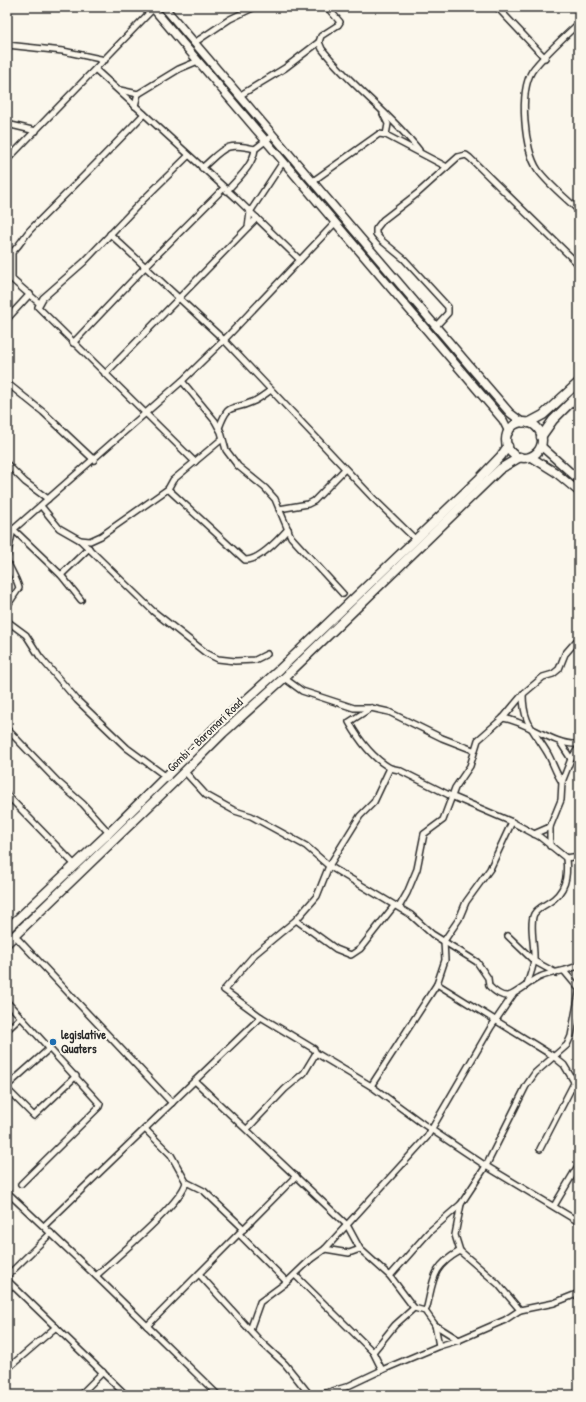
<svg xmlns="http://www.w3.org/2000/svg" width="586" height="1402" font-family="'Patrick Hand',sans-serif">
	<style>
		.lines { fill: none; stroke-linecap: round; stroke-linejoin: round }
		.street-casing { stroke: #2b2b2b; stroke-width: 8 }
		.secondary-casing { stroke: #2b2b2b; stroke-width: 10 }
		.primary-casing { stroke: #2b2b2b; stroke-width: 11 }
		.street { stroke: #fbf7ec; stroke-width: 5 }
		.secondary { stroke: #fbf7ec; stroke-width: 7 }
		.primary { stroke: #fbf7ec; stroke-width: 8 }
		.poi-dot { fill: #1f6fb2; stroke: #fbf7ec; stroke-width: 1.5 }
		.labels { text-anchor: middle; stroke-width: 4; stroke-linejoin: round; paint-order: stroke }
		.street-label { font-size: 12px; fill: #2b2b2b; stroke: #fbf7ec }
		.poi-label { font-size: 12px; font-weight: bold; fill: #2b2b2b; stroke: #fbf7ec; text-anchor: start }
	</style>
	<rect width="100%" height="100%" fill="#fbf7ec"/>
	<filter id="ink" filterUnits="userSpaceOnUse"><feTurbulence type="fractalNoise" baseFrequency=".025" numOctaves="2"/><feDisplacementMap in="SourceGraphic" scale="8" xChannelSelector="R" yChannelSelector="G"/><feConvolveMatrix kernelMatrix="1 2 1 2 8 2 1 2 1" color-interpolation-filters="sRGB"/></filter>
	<g filter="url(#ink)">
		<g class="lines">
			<defs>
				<g id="street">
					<path d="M327 7 340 22 338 25 321 36 319 42 322 49C351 86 390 113 419 150"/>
					<polyline points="497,7 545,58"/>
					<path d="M579 23C566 35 542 57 532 71 519 92 524 150 538 170 549 185 566 198 579 211"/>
					<polyline points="194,43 230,19 255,7"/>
					<polyline points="7,45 63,51 105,60"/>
					<polyline points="96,70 236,198 300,260"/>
					<polyline points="120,90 138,94 179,69 198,61"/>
					<polyline points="239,96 285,68 319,42"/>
					<polyline points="135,106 138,94"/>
					<polyline points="383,114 388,124 386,135"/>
					<polyline points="7,124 36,131"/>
					<polyline points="188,156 141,202 84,262 43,298 38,307 195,462"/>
					<polyline points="7,160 154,8"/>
					<path d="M202 168C223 150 224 141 255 149"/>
					<polyline points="313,181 379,134 386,135 447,167"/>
					<path d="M227 191C238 178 253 166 255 149L273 135"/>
					<polyline points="248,227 250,212 283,162"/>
					<polyline points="110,234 224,340 373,498 415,539"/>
					<polyline points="12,253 12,279"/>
					<path d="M7 256C18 250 23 237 31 229 69 191 107 153 144 114"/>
					<polyline points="7,275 39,303"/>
					<polyline points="7,319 30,294"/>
					<polyline points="436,326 448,313 448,307 404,259 381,240 376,234 376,229 383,220 418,193 458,157 466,155 470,158 579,265"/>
					<polyline points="73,343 145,267 224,188"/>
					<polyline points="105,374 257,218"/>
					<polyline points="182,381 215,421 221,432 226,450 238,466 265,488 275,499 291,537 343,594"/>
					<polyline points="7,383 43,412 94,460"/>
					<path d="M219 428C229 401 230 412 252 402 258 400 265 394 271 390"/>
					<path d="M222 439 173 480 168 489 245 560C259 561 279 539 288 529"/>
					<polyline points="7,464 25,482 48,499"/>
					<polyline points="41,506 59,528 80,540 153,611 206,653 218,659 235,661 255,660 267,654"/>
					<polyline points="279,509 308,504 314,501 345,469"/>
					<polyline points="13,529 61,575 81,600"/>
					<polyline points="7,535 182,381 224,340 335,223"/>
					<polyline points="80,540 90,541 101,536 168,489"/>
					<polyline points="7,558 13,529"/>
					<path d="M7 561C11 571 17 579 19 588L7 606"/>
					<polyline points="61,575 89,548"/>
					<polyline points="7,621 26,635 40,657 77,700 127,748 168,778"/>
					<polyline points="284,678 302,691 354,708 371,708 389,712 442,738 473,750"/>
					<path d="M523 694C523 724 534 730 548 754 553 763 556 774 562 782"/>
					<path d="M371 708 349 722C359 740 371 757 390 768L374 802 360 816 329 866 317 896 296 920 255 954 224 990 261 1017 314 1049 316 1053 371 1086 423 1124 486 1166 579 1222"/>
					<path d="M503 718C529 722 553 746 579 744"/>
					<polyline points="7,729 58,782 83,804 109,833"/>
					<polyline points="560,742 571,759"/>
					<polyline points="390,768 399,770 451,796 512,822 540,837 566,858 579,856"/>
					<path d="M185 772 206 795 235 811 251 816 306 846 329 866 411 915 432 934 477 962 488 978 489 986C494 991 501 997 508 996 515 995 532 980 540 977 553 971 567 972 579 965"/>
					<polyline points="7,795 75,865"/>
					<polyline points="534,834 550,827"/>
					<polyline points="550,846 550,827 561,800 562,782 571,759 579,747"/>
					<polyline points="399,907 407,893 417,869 424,834 443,820 455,788 470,766 478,740 503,718 523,694 543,677 553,674 559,669 565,654 579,638"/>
					<polyline points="296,920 336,949 351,955 360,949 394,906"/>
					<polyline points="15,936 172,1103"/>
					<polyline points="508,936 534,961 556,973"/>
					<polyline points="564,971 579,989"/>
					<polyline points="437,984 553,1056 564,1065 579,1090"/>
					<path d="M527 984C530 976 533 968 534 960 535 947 529 924 534 914 537 909 543 906 548 903 566 892 568 877 566 858"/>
					<polyline points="7,1002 100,1104 99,1107 21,1184"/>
					<polyline points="7,1030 21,1017"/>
					<polyline points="195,1081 347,1225 360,1249 390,1276 414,1308 425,1311 435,1325 439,1346"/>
					<polyline points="7,1086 50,1048"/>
					<polyline points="371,1086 437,984 445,960 444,941 459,919 466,902 490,869 512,822"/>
					<polyline points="7,1089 34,1116 76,1076"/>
					<polyline points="247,1129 285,1089 304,1073 316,1053"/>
					<polyline points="540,1149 574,1083"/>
					<polyline points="186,1182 204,1191 244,1229"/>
					<polyline points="7,1192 96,1276 218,1395"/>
					<polyline points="554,1206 579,1164"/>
					<polyline points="44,1226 261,1017"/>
					<polyline points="239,1234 287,1282"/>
					<polyline points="325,1249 349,1253 360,1249"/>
					<polyline points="460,1251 455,1235 461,1204"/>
					<polyline points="199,1274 260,1341 285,1364 310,1395"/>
					<polyline points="295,1275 373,1352 382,1370"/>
					<polyline points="7,1276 51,1233"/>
					<path d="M96 1276C115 1258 182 1203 186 1182L171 1155 145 1129"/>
					<polyline points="390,1276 429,1232 461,1204 486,1166 526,1086 535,1073 567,1045 571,1036 579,993"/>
					<polyline points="7,1280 126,1395"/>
					<path d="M425 1311 427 1307C434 1278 432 1267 460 1251L498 1284 520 1310"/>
					<polyline points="435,1325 459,1340"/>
					<polyline points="147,1326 296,1176"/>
					<polyline points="250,1330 260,1302 287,1282 311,1259 325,1249 427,1137 491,1027 513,995"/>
					<polyline points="373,1352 395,1325 414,1308"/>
					<polyline points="7,1369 56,1327"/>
					<polyline points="80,1395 103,1372"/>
					<polyline points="319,1395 346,1387 382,1370 439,1346 459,1340 505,1320 520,1310 554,1303 579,1293"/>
				</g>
				<g id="secondary">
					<polyline points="152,7 503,420 509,432"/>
					<polyline points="164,7 473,370 510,413 523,423"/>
					<polyline points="541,446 579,480"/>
					<polyline points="531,457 555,472 579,492"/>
				</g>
				<g id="primary">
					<circle cx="524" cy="440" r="18"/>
					<polyline points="528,423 543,415 579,382"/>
					<polyline points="541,437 553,420 579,394"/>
					<polyline points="7,929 109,833 217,726 278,671 478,480 501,456 508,446"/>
					<polyline points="7,943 173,783 223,733 284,678 500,469 520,457"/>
				</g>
			</defs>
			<use href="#street" class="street-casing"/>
			<use href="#secondary" class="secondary-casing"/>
			<use href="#primary" class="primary-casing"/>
			<use href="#street" class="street"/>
			<use href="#secondary" class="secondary"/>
			<use href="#primary" class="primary"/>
		</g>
	</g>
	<circle class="poi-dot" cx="53" cy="1042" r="4"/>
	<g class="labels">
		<g class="street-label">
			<text transform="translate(205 735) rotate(-44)" y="4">Gombi - Baromari Road</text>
		</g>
		<g class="poi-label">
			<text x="61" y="1039">legislative<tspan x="61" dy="14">Quaters</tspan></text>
		</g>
	</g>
	<rect width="586" height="1402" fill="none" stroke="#fbf7ec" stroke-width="24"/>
	<rect x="12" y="12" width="562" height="1378" fill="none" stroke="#2b2b2b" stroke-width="1.5" filter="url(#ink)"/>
</svg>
